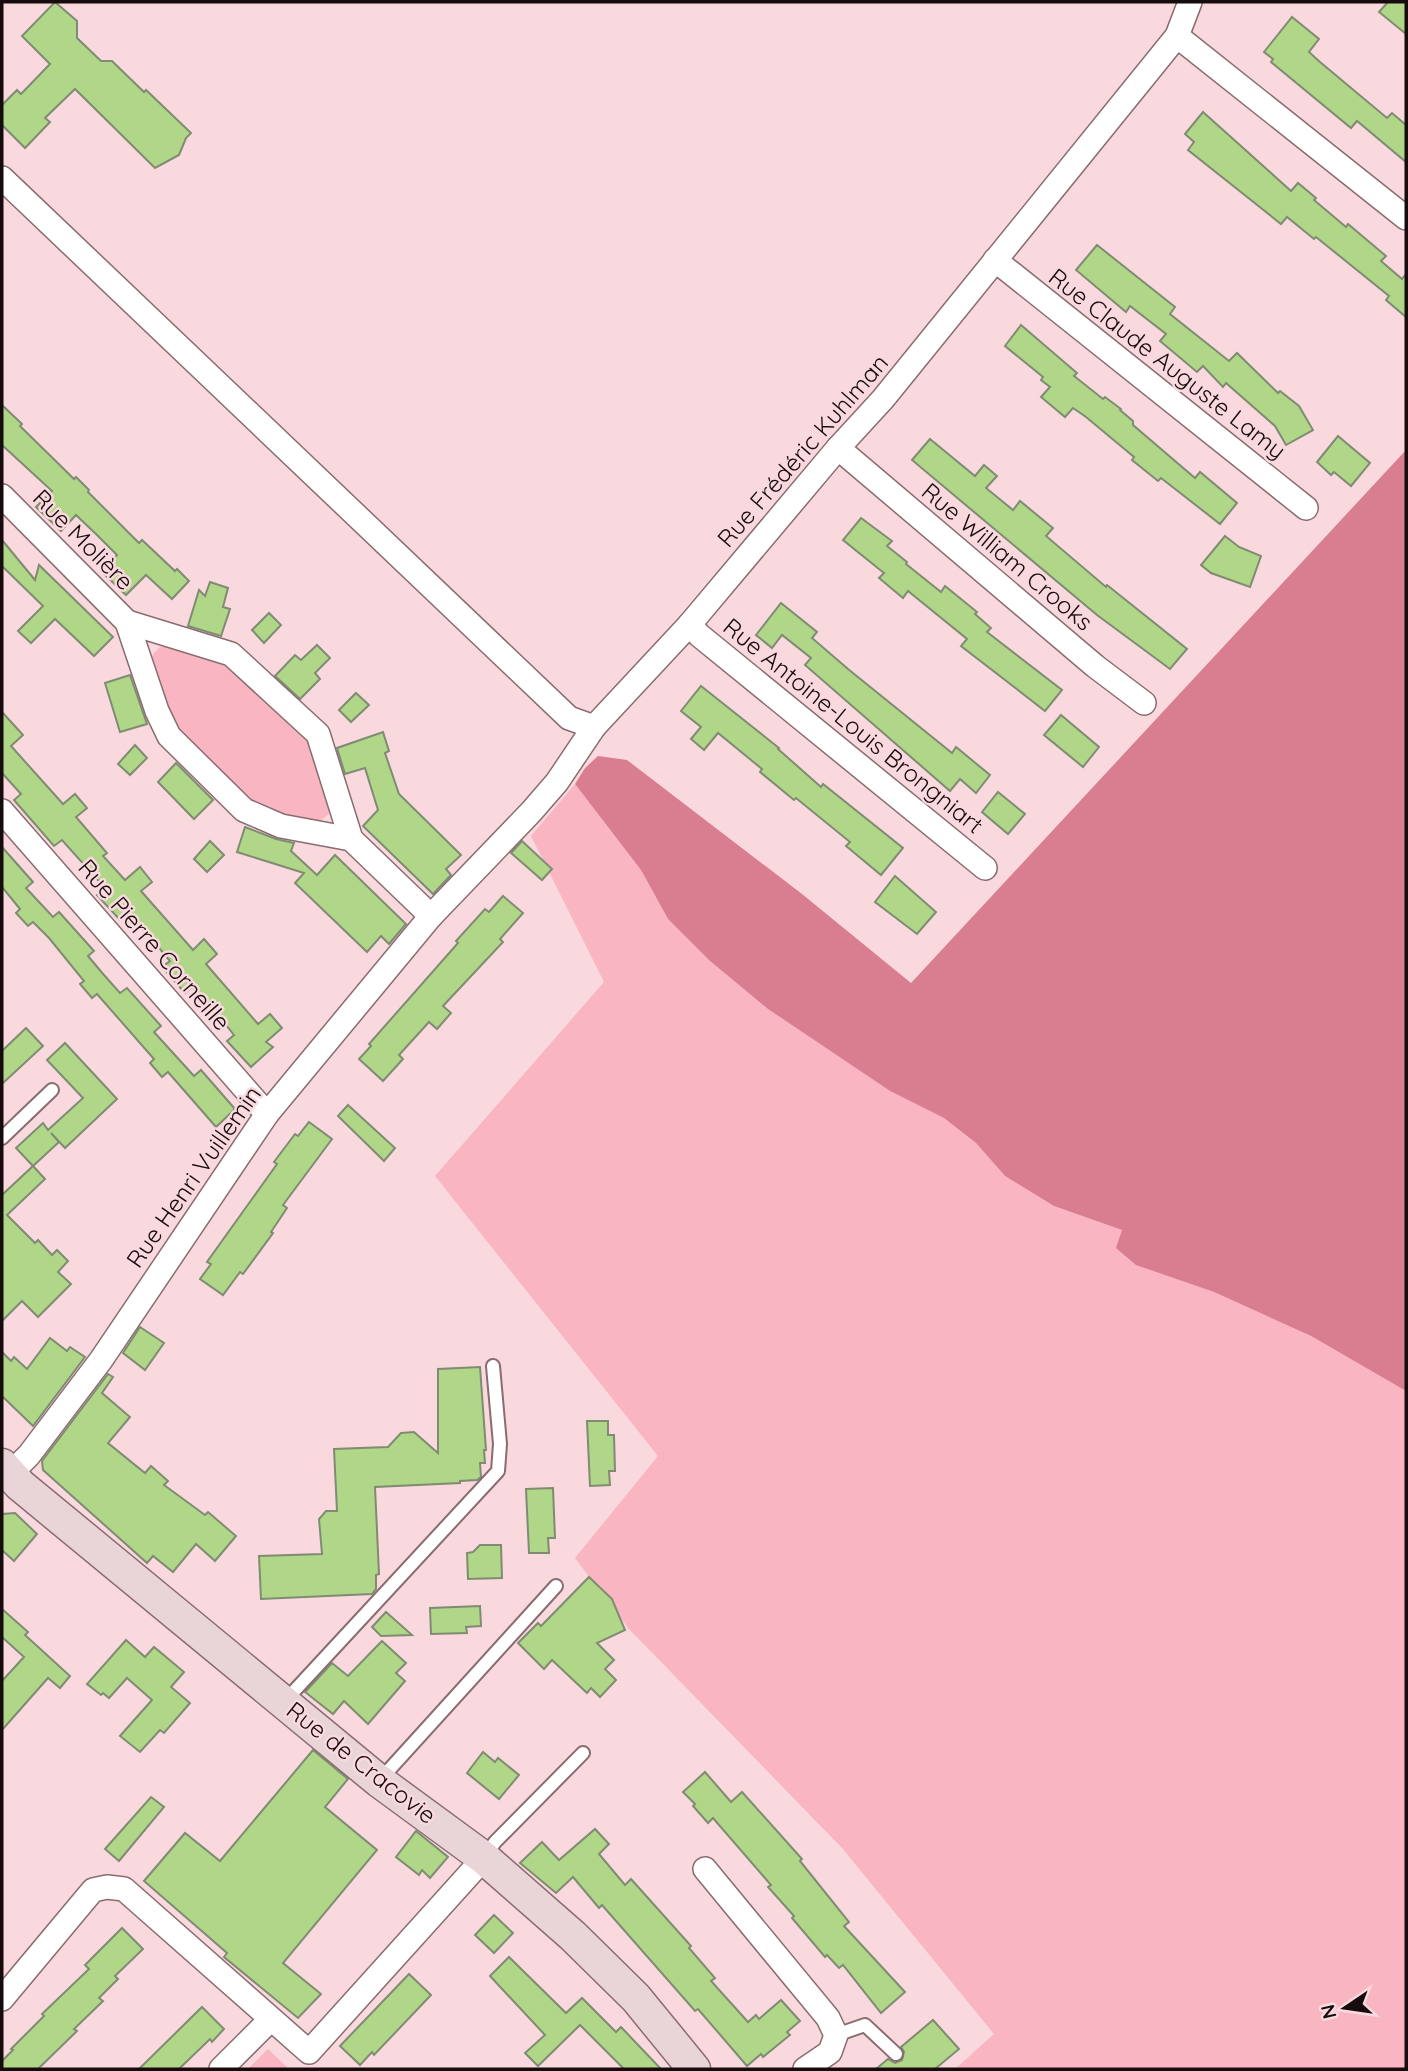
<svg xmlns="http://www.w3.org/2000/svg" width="1408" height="2071" font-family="Quicksand,sans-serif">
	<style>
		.green { fill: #f9b5c1 }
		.forest { fill: #d97e90 }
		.building { fill: #b0d787; stroke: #7f8b73; stroke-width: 2 }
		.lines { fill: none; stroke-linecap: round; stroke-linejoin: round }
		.lane-casing { stroke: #896c70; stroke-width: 16 }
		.street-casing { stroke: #896c70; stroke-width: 26 }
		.secondary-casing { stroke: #896c70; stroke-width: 35 }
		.lane { stroke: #fff; stroke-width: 12 }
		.street { stroke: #fff; stroke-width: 23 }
		.secondary { stroke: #e9d4d8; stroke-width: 32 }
		.labels { text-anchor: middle; stroke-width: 5; stroke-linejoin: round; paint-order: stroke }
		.street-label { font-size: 24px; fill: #160b0d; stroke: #fad9de }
	</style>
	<rect width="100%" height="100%" fill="#fad9de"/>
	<g class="green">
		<polygon points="170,645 229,662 310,742 332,802 328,815 321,820 309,822 264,808 241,795 167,723 151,664 153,654 160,647"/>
		<polygon points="575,784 641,870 668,919 710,961 768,1009 890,1091 944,1118 976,1143 1005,1176 1054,1206 1122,1230 1137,1265 1214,1292 1311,1336 1406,1391 1406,2069 955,2069 994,2034 842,1848 629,1629 575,1558 658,1456 435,1176 604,982 531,836"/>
		<polygon points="268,2049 288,2068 286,2069 248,2069"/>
	</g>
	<polygon class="forest" points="1406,450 1406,1391 1311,1336 1214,1292 1136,1265 1116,1248 1122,1230 1054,1206 1005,1176 976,1143 944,1118 890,1091 768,1009 710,961 668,919 641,870 575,784 585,768 598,756 627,760 802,894 911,983"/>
	<g class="building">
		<polygon points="55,2 77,21 77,38 101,61 112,61 144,92 146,90 191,133 186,138 179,155 155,168 75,89 45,118 50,122 25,148 2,125 2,105 17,90 21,94 50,64 22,36"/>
		<polygon points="1388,2 1406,2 1406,34 1379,12"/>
		<polygon points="1292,17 1319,39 1309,52 1320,62 1387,118 1392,113 1406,125 1406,162 1357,121 1351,128 1271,62 1273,59 1264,52"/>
		<polygon points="1203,112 1291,191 1298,183 1316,198 1314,200 1346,227 1348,224 1386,256 1381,261 1402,279 1406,274 1406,317 1386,300 1389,296 1316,237 1314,239 1287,217 1281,224 1188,150 1194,142 1185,134"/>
		<polygon points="1097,245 1175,307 1170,314 1229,361 1237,353 1278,393 1280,391 1299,406 1313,430 1286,445 1275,426 1226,383 1223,387 1203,366 1197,372 1160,341 1166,334 1130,306 1126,312 1076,270"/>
		<polygon points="1021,325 1077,373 1074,376 1103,399 1105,397 1121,409 1120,410 1133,421 1133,425 1195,478 1200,472 1237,503 1220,524 1161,478 1158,481 1132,460 1134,457 1086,417 1073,408 1065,417 1041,397 1050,387 1041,380 1043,377 1005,346"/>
		<polygon points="2,405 22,424 20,426 74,479 76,477 89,490 88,492 139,543 142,540 175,571 177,569 189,581 172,599 146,575 126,595 101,571 117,555 97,535 76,515 61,531 36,507 52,491 2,445"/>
		<polygon points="1338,436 1370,463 1351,486 1334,472 1331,475 1317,462"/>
		<polygon points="930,439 975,476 984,465 997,476 986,488 1013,510 1020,501 1053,528 1046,536 1106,587 1107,585 1187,649 1170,669 1097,615 912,460"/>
		<polygon points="861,518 892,541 887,546 907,562 906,564 941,592 945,586 977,612 975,614 991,628 987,632 1062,690 1045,711 961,646 967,639 908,591 903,598 879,578 884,573 843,540"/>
		<polygon points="1225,536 1239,547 1261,556 1250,587 1211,573 1201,565"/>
		<polygon points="2,540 35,580 39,565 113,637 94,656 55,619 31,643 18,631 43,606 2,566"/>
		<polygon points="210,582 228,588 223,607 230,609 221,636 188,626 199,590 205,596"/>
		<polygon points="781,603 817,632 812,638 848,669 952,753 956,747 990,775 976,793 960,779 950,791 805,665 811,658 782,635 772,648 756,635"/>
		<polygon points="269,613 281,625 264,643 252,630"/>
		<polygon points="317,645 330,658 315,673 320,679 300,699 275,676 295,655 301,660"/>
		<polygon points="130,675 147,724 120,732 105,683"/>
		<polygon points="701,686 779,748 778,749 821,787 823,784 903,848 881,875 846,846 850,842 796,798 794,800 760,772 762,769 718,733 704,750 691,739 701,727 681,711"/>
		<polygon points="356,693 369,705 351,722 339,710"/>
		<polygon points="2,712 23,735 11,746 63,804 75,794 87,808 76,817 107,853 103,856 125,880 140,867 152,882 141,891 193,950 204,939 211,947 217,954 206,964 258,1024 270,1014 282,1028 266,1042 273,1047 251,1067 227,1041 234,1035 214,1010 192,987 185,993 162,967 170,961 150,937 128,914 120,920 97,895 105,888 62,840 54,846 14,800 21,794 2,773"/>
		<polygon points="1061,715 1099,747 1083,767 1044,735"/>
		<polygon points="383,732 389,751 385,753 399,794 461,855 446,869 451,875 433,894 363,826 378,810 365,768 345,774 337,748"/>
		<polygon points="135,745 147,758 130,775 118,764"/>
		<polygon points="176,763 213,800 194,819 158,782"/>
		<polygon points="998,792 1025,814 1008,834 982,812"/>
		<polygon points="245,827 276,839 294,843 291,851 317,875 335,855 406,924 389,944 381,936 367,952 295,883 304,873 237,852"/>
		<polygon points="210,841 224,855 207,872 194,859"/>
		<polygon points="522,841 552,869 542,880 511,853"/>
		<polygon points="2,847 33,882 26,888 40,903 53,917 59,912 94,951 88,956 104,975 120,993 127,988 161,1026 154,1032 194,1076 201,1070 235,1109 216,1127 168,1072 162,1077 150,1063 154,1059 97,994 92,998 80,984 84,981 49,938 33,922 28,926 16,913 20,909 2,887"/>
		<polygon points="895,876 936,912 917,934 875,902"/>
		<polygon points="503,896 523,913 500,939 503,942 443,1006 451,1013 437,1029 429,1022 399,1055 403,1059 383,1081 359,1059 371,1046 369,1044 458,943 456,941 485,909 489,912"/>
		<polygon points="26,1028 43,1046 2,1084 2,1051"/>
		<polygon points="65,1043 117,1099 65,1148 51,1133 59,1142 33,1166 16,1148 43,1123 48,1130 83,1098 47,1060"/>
		<polygon points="348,1105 395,1148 384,1161 338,1116"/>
		<polygon points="309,1122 332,1139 283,1205 287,1208 271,1232 273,1233 243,1274 240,1272 223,1295 200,1279 211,1264 207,1262 277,1164 274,1162 295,1134 298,1136"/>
		<polygon points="33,1166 45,1179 7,1215 35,1243 38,1240 52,1255 57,1250 68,1261 58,1272 71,1284 38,1317 22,1301 2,1321 2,1195"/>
		<polygon points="140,1327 164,1343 145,1370 123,1353"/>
		<polygon points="50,1338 67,1351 70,1347 85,1357 33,1426 2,1396 2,1352 11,1361 14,1357 27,1369"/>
		<polygon points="480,1367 486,1450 484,1450 485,1463 480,1463 481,1477 477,1480 460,1481 460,1483 375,1487 379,1574 376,1575 376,1589 372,1594 261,1599 259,1556 322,1554 319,1519 326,1511 337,1511 334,1449 388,1447 401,1433 414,1432 438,1453 438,1369"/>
		<polygon points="108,1374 113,1377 102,1393 130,1417 108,1443 145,1473 151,1466 168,1481 164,1485 205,1515 208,1512 236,1536 215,1561 196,1544 173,1572 153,1556 147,1563 43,1470 42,1461"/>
		<polygon points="587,1421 608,1421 608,1435 614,1435 615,1471 609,1471 610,1485 590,1486"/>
		<polygon points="553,1488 555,1538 548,1538 549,1553 529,1553 526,1489"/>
		<polygon points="15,1513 37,1534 14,1561 2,1550 2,1514"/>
		<polygon points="480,1545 501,1545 502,1578 468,1579 467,1553 473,1552"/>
		<polygon points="589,1577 612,1599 625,1630 597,1643 614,1660 605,1669 616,1680 600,1697 591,1688 587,1693 552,1660 544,1669 518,1643 538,1623 541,1626"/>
		<polygon points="480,1606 481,1626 466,1627 467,1633 431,1634 430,1608"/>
		<polygon points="2,1609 28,1632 25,1635 70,1676 60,1688 48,1678 2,1730 2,1681 24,1657 2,1637"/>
		<polygon points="386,1612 412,1635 381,1636 372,1627"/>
		<polygon points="126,1640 145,1657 154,1647 184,1672 171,1687 190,1703 164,1733 160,1730 140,1752 120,1736 152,1700 127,1678 109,1698 103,1693 101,1695 87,1684"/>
		<polygon points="382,1641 406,1663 396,1673 405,1681 368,1724 344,1701 333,1714 305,1692 332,1663 348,1676"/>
		<polygon points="313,1750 348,1779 325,1807 377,1850 283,1963 321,1994 298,2018 224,1957 227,1953 144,1881 185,1833 220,1861"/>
		<polygon points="483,1752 495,1762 498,1758 519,1775 499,1799 467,1773"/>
		<polygon points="705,1772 731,1802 742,1792 802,1859 800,1861 849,1922 844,1926 905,1992 881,2013 843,1965 839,1968 827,1955 825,1957 792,1918 794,1916 768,1887 771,1885 713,1818 708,1823 693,1806 695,1804 683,1792"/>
		<polygon points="151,1797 164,1807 119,1861 105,1849"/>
		<polygon points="595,1829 609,1844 599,1854 625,1885 631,1879 691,1946 689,1948 715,1978 711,1981 748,2022 756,2015 759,2019 781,2000 800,2021 787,2032 790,2035 763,2057 761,2054 747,2066 698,2009 695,2011 602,1905 599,1908 573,1877 556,1893 520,1863 542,1842 559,1860"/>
		<polygon points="416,1831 448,1857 430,1878 422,1870 419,1875 396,1857"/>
		<polygon points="494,1915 513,1933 494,1953 475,1935"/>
		<polygon points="122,1928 143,1949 115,1976 118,1979 99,1998 103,2001 74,2029 77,2031 38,2069 2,2069 2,2061 13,2050 11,2049 44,2016 42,2014 89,1969 85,1965"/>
		<polygon points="509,1957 566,2013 582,1998 616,2032 621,2027 661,2069 624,2069 580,2025 538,2066 525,2053 545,2035 490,1976"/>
		<polygon points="409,1974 431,1995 374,2055 372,2052 360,2065 340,2046"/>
		<polygon points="202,2007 224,2029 212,2042 210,2039 179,2069 139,2069"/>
		<polygon points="933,2020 959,2049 935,2069 876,2069 888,2059 895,2063 902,2060 904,2052 901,2047"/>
	</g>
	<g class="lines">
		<defs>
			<g id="lane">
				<polyline points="2,1138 52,1090"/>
				<polyline points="284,1702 498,1471 500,1444 493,1366"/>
				<polyline points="379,1781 556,1586"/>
				<polyline points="485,1856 495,1842 583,1753"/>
				<polyline points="836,2035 865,2025 896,2054"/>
			</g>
			<g id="street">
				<polyline points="1177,36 1406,218"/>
				<polyline points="2,178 569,718 594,727"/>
				<polyline points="995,260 1306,508"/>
				<polyline points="838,448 1095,666 1144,703"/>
				<polyline points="2,496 127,622 157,711 169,736 244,810 281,826 351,839"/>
				<polyline points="127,622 231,654 318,734 351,839 431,916"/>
				<polyline points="690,624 699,635 985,868"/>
				<polyline points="2,811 267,1114"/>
				<polyline points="9,1475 29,1455 101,1360 267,1114 431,916 531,812 557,782 594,727 690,624 838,448 883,399 1177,36 1190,2"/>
				<polyline points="705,1869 828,2018 836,2035 830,2052 805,2069"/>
				<polyline points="2,1999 93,1890 107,1887 124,1889 309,2052 484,1858"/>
				<polyline points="221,2069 271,2019"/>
			</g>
			<polyline id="secondary" points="2,1465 20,1485 379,1781 484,1858 573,1936 636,1998 694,2069"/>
		</defs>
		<use href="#lane" class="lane-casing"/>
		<use href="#street" class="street-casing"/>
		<use href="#secondary" class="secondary-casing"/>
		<use href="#lane" class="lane"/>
		<use href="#street" class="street"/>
		<use href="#secondary" class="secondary"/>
	</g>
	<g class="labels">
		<g class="street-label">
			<text transform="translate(1167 364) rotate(38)" y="8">Rue Claude Auguste Lamy</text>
			<text transform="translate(803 451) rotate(-49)" y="8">Rue Frédéric Kuhlman</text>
			<text transform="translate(83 540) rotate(45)" y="8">Rue Molière</text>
			<text transform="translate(1007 557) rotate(40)" y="8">Rue William Crooks</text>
			<text transform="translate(853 726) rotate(39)" y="8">Rue Antoine-Louis Brongniart</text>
			<text transform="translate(154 945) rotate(49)" y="8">Rue Pierre Corneille</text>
			<text transform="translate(194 1177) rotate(-55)" y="8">Rue Henri Vuillemin</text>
			<text transform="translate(361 1763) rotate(38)" y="8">Rue de Cracovie</text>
		</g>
	</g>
	<rect width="1408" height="2071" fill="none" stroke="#160b0d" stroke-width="7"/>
	<g transform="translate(1345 2008) rotate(257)" stroke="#fad9de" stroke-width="5" paint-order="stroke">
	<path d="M0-5L12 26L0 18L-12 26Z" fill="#160b0d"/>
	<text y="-10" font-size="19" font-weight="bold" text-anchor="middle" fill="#160b0d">N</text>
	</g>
</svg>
